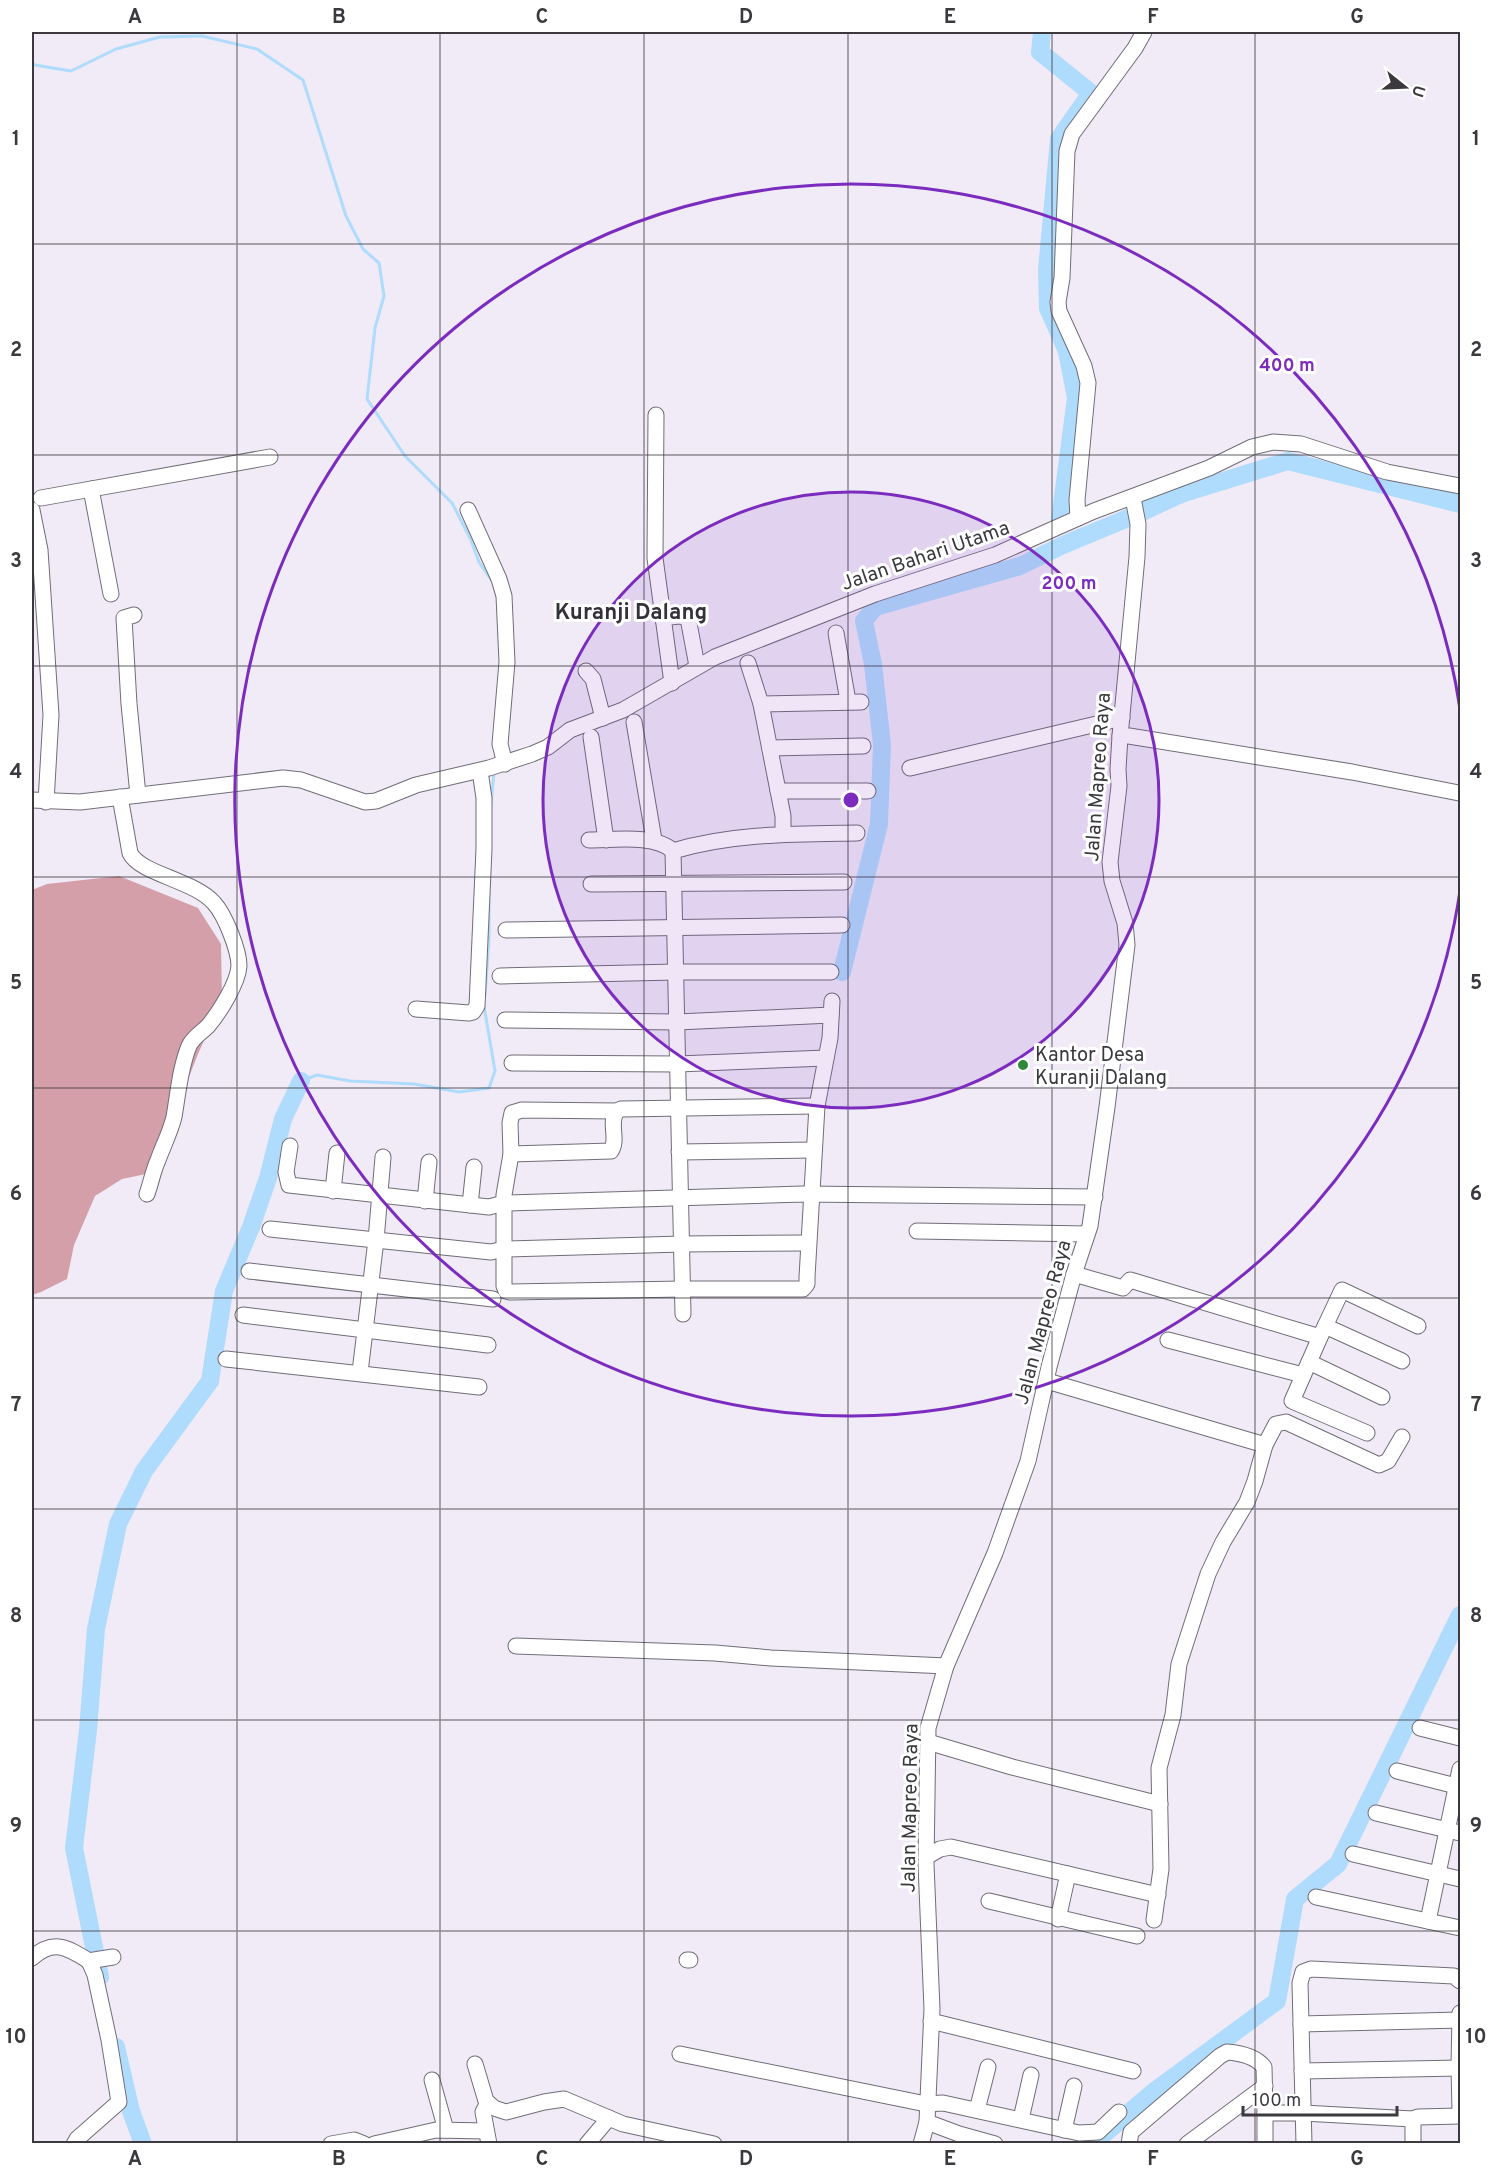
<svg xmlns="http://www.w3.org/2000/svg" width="1492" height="2175" font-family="Overpass,sans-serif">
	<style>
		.forest { fill: #d49fa8 }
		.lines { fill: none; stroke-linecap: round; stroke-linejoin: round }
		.stream { stroke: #afdbfc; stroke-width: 3 }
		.river { stroke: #afdbfc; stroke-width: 18 }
		.minor-casing { stroke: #716d77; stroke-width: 17 }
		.minor { stroke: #fff; stroke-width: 15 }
		.grid { fill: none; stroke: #3b393e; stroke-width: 1.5; stroke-opacity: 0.55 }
		.ring { fill: none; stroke: #7b2cbf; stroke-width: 3 }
		.poi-dot { fill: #2f8939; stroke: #fff; stroke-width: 2 }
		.labels { text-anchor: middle; stroke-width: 6; stroke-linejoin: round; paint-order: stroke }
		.street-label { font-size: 20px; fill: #3b393e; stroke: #fff }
		.poi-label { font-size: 20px; fill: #3b393e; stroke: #fff; text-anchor: start }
		.quarter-label { font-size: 22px; font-weight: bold; fill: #35313a; stroke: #fff }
		.centre { fill: #7b2cbf; stroke: #fff; stroke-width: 3 }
		.ring-label { font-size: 18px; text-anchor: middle; font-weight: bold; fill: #7b2cbf; stroke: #fff; stroke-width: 6; stroke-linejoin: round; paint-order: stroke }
		.neatline { fill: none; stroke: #3b393e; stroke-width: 2 }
		.grid-label { font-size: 20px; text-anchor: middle; font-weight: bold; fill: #3b393e }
	</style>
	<rect width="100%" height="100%" fill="#f0ebf6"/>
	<polygon class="forest" points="119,876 198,908 221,944 222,1001 198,1054 151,1173 122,1179 95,1196 74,1245 67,1279 41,1292 32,1295 32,890 47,884"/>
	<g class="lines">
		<g class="stream">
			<polyline points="32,63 35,65 71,71 116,49 160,37 202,36 257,49 303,80 346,216 363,249 379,263 384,296 375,328 367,399 405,456 452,503 470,538 479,562 494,584"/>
			<polyline points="491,804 494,772"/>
			<polyline points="485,996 489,939 489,895"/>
			<polyline points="301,1081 317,1075 350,1081 414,1084 459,1092 489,1088 495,1071 484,1006"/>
		</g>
		<g class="river">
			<polyline points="1042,32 1040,52 1091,93 1059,139 1047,270 1048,308 1067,351 1076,398 1060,520"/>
			<polyline points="1142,512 1181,494 1288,461 1460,504"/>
			<polyline points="842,972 879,824 882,745 873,664 864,621 875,607 1020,566 1063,545 1133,516"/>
			<polyline points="100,1977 74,1848 88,1730 96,1629 118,1524 144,1471 210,1381 224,1291 251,1227 268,1178 283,1119 301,1081"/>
			<polyline points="116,2047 131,2111 143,2144"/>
			<polyline points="1092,2144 1156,2090 1277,2001 1295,1899 1338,1864 1460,1615"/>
		</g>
		<defs>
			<g id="minor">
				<polyline points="656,415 655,558 672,683"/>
				<polyline points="91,489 111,594"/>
				<polyline points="41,498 270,457"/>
				<polyline points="32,510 40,550 51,715 46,802"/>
				<polyline points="468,510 499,579 504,596 507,662 500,744 505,764"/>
				<polyline points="1078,518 1077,500 1088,383 1084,366 1059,311 1058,302 1062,278 1067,151 1072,134 1135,48 1144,32"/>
				<polyline points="134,615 124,618 129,704 138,795"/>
				<polyline points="662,618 679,616 688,618 697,666"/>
				<polyline points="836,633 848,701"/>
				<polyline points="748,663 761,704 783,816 783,834"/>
				<polyline points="586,671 593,679 603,718"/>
				<polyline points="761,704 861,702"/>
				<polyline points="634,722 654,840"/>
				<polyline points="1120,736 1129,736 1352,772 1459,793"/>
				<polyline points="591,737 606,840"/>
				<polyline points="770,748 863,746"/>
				<polyline points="910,768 1122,718"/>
				<polyline points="778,791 868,791"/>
				<path d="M120 797 130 853C140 874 194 880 214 903 225 915 239 950 239 966 238 983 219 1013 208 1026 201 1033 193 1037 189 1046 180 1068 178 1094 174 1117 170 1133 163 1146 158 1160 153 1171 151 1183 147 1194"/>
				<polyline points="32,800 80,802 283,778 301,780 365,802 376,801 416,785 489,768 532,754 548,747 570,730 623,710 715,657 875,594 995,555 1094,511 1209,468 1252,447 1273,442 1301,444 1387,472 1460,486"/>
				<path d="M589 840C614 840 655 834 673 851"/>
				<polyline points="591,884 844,882"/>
				<polyline points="506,930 842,925"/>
				<polyline points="500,976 676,972 831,972"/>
				<polyline points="416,1009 469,1013 473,1012 477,1006 484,849 484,798 480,771"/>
				<polyline points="505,1020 677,1022 831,1015"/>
				<polyline points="512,1063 678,1064 826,1058"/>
				<polyline points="617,1111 522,1110 512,1113 510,1123 511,1154 504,1195 504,1286 506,1291 510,1292 683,1289 803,1289 807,1284 807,1277 817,1106 830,1038 832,1001"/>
				<polyline points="290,1146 286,1172 289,1185 489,1207 504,1203 803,1194 1095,1197"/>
				<polyline points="679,1152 814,1150"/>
				<path d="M511 1154 611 1151C619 1139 608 1123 617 1111L621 1109 817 1106"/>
				<polyline points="333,1191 337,1153"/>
				<polyline points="425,1201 429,1162"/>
				<polyline points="470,1205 474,1167"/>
				<polyline points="270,1229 491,1252 504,1249 682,1244 808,1243"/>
				<polyline points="917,1231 1087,1234"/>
				<polyline points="249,1271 493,1299"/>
				<polyline points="1074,1274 1123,1288 1130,1280 1320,1337 1292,1401 1367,1433"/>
				<path d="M683 1314 673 851C733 833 796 834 857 833"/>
				<polyline points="243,1315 488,1345"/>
				<polyline points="1325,1326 1402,1361"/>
				<polyline points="1320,1337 1342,1290 1418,1326"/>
				<polyline points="1168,1340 1303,1375"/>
				<polyline points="226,1359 479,1387"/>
				<polyline points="1309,1362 1382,1397"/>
				<polyline points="360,1372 376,1240 383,1157"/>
				<polyline points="1047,1381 1265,1445"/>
				<polyline points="516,1646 715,1653 771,1658 946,1666"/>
				<polyline points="1420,1728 1460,1738"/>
				<polyline points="928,1742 1012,1767 1160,1804"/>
				<polyline points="1397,1771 1460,1787"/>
				<polyline points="1376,1813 1460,1833"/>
				<polyline points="1353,1854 1460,1879"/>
				<polyline points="926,1857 940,1849 951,1847 1158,1895"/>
				<polyline points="1316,1897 1460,1928"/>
				<polyline points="989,1901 1137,1936"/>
				<polyline points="1058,1919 1068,1874"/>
				<polyline points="1154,1920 1161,1869 1159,1768 1173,1715 1179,1664 1208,1574 1223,1542 1247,1502 1255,1481 1265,1445 1276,1424 1286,1422 1379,1465 1388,1461 1402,1437"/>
				<polyline points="1428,1921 1460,1769"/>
				<path d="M32 1958C53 1939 67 1947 89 1961L95 1975 109 2040 119 2102 77 2139 74 2144"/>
				<polyline points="687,1960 690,1960"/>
				<polyline points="88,1961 113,1957"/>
				<polyline points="1460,2013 1459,2068 1460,2111"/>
				<polyline points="931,2021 1133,2071"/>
				<polyline points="1301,2024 1460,2020"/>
				<polyline points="680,2054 926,2104 943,2103 1079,2133 1098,2132 1119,2112"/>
				<polyline points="475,2064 486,2101 494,2108 506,2112 544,2102 564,2099 623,2124 714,2144"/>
				<polyline points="1302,2071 1460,2068"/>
				<polyline points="432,2080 446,2130"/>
				<polyline points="488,2103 483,2112 489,2144"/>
				<polyline points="977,2110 988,2067"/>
				<polyline points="1265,2113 1265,2144"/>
				<polyline points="1021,2119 1031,2075"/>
				<polyline points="927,2122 959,2134 995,2144"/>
				<polyline points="1064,2130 1074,2086"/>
				<polyline points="331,2144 354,2140 364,2144"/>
				<polyline points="374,2144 436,2130 486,2131"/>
				<polyline points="587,2144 609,2118"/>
				<polyline points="921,2144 927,2122 932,2009 926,1864 928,1728 946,1666 995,1553 1028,1461 1049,1367 1074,1274 1090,1226 1107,1107 1127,945 1125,923 1112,881 1110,862 1119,786 1118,769 1120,736 1137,557 1138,524 1133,498"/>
				<path d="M1129 2144 1131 2132 1220 2056 1227 2052C1240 2053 1256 2057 1264 2067L1265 2113H1303L1413 2119"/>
				<polyline points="1187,2144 1265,2086"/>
				<polyline points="1304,2144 1300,1983 1303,1972 1311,1969 1454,1976 1460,1981"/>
				<polyline points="1413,2144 1413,2119 1418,2117 1460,2116"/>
			</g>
		</defs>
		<use href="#minor" class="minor-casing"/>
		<use href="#minor" class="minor"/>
	</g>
	<path class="grid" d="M237 32V2144M440 32V2144M644 32V2144M848 32V2144M1052 32V2144M1255 32V2144M32 244H1460M32 455H1460M32 666H1460M32 877H1460M32 1088H1460M32 1298H1460M32 1509H1460M32 1720H1460M32 1931H1460"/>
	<circle cx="851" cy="800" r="308" fill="#7b2cbf" fill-opacity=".12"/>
	<g class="ring">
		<circle cx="851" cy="800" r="308"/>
		<path d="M1460 891A616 616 0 1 1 1460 709"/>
	</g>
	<circle class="poi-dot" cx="1023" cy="1065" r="6"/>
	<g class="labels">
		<g class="street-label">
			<text transform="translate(925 555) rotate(-19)" y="7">Jalan Bahari Utama</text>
			<text transform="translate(1097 777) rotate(-86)" y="7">Jalan Mapreo Raya</text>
			<text transform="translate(1042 1322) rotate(-75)" y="7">Jalan Mapreo Raya</text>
			<text transform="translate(909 1808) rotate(-89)" y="7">Jalan Mapreo Raya</text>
		</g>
		<g class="poi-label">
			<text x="1035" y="1061">Kantor Desa<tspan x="1035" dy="23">Kuranji Dalang</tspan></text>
		</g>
		<g class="quarter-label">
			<text x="631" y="619">Kuranji Dalang</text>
		</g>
	</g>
	<circle cx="851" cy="800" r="9" class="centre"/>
	<g class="ring-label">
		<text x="1287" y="371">400 m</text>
		<text x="1069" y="589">200 m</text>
	</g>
	<rect width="1492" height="2175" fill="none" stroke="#ffffff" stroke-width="66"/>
	<g transform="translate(1405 87) rotate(108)" stroke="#ffffff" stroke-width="4.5" paint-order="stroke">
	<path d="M0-4.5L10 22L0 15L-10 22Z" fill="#3b393e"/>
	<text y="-9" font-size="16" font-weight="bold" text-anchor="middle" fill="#3b393e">U</text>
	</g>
	<path d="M1243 2106v9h154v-9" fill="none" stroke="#3b393e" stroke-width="3"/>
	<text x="1252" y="2106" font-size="18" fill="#3b393e" stroke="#ffffff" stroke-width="4.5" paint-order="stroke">100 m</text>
	<rect x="33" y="33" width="1426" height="2109" class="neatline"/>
	<g class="grid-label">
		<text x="135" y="23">A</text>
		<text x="339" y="23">B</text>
		<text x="542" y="23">C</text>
		<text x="746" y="23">D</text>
		<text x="950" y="23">E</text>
		<text x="1153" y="23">F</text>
		<text x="1357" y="23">G</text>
		<text x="16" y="145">1</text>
		<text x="1476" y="145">1</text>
		<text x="16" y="356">2</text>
		<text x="1476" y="356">2</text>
		<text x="16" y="567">3</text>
		<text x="1476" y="567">3</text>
		<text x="16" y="778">4</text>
		<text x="1476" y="778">4</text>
		<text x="16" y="989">5</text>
		<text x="1476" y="989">5</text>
		<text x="16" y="1200">6</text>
		<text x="1476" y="1200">6</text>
		<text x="16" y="1411">7</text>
		<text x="1476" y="1411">7</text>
		<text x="16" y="1622">8</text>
		<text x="1476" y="1622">8</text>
		<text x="16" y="1832">9</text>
		<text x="1476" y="1832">9</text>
		<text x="16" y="2043">10</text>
		<text x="1476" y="2043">10</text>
		<text x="135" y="2165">A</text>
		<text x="339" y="2165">B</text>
		<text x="542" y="2165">C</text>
		<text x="746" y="2165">D</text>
		<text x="950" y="2165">E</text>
		<text x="1153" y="2165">F</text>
		<text x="1357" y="2165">G</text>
	</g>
</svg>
